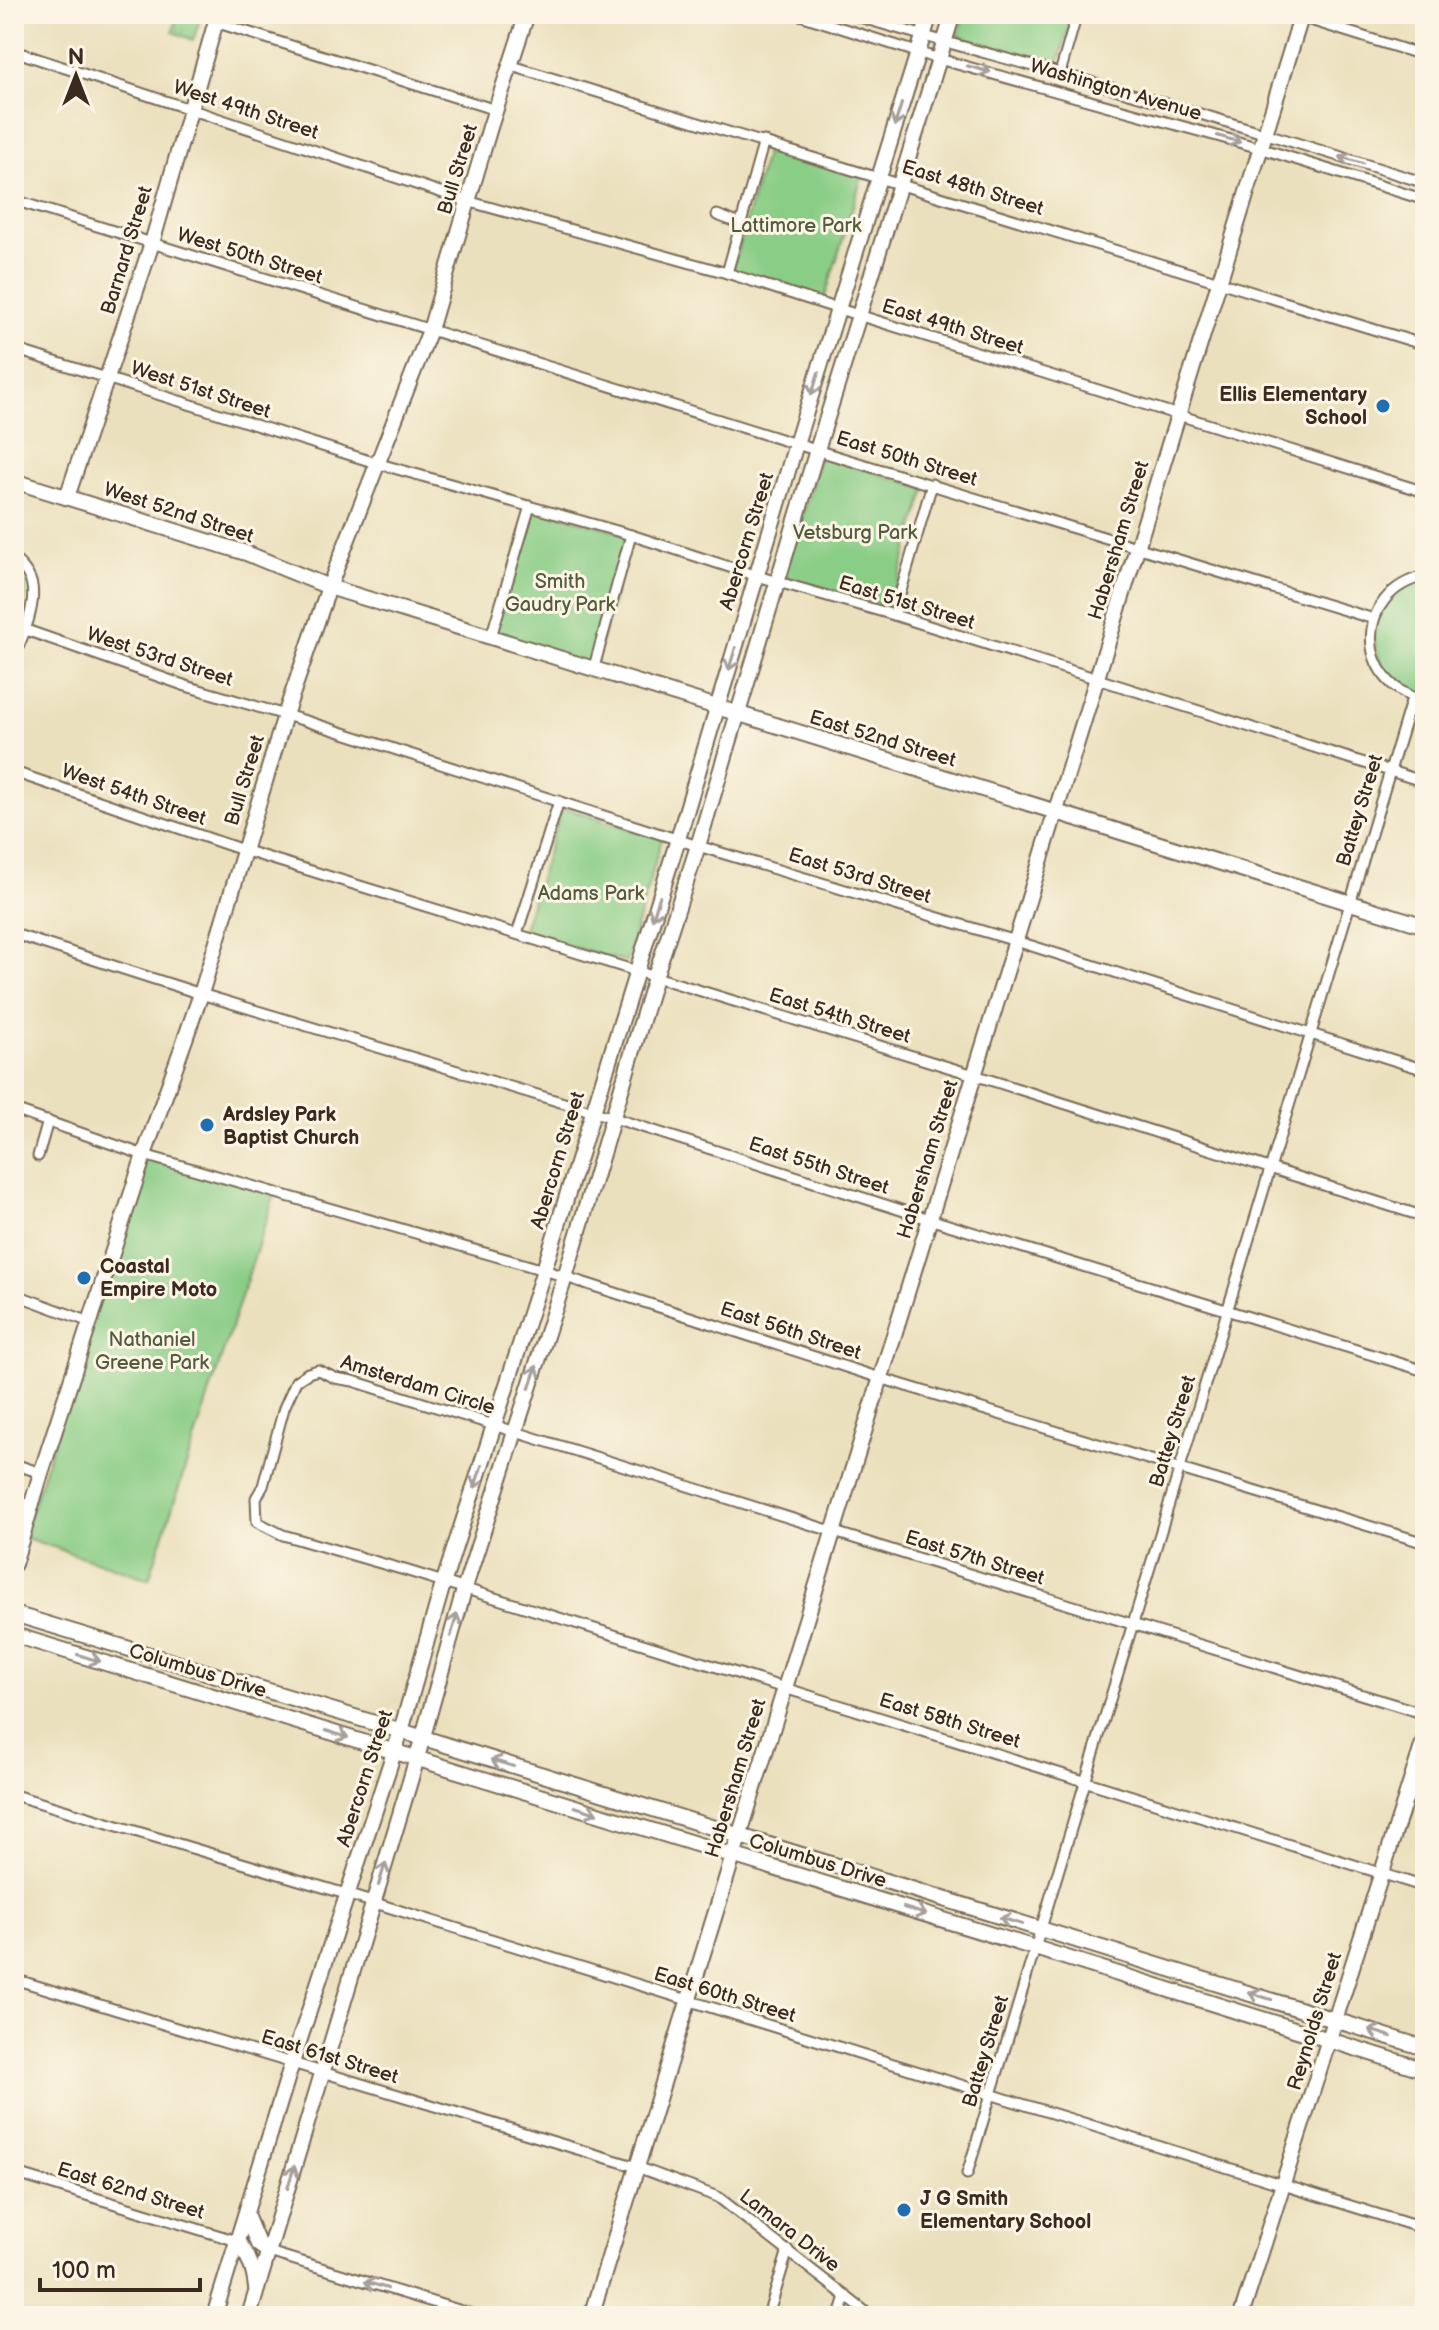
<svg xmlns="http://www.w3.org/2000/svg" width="1439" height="2330" font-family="'Balsamiq Sans',sans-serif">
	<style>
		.grass { fill: url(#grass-tufts); stroke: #627c52; stroke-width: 2 }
		.park { fill: #8acd86; stroke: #627c52; stroke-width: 2 }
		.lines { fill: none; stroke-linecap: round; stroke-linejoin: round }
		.street-casing { stroke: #796a56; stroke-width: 13 }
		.secondary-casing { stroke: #796a56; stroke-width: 18 }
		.primary-casing { stroke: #796a56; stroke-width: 18 }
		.street { stroke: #fff; stroke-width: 9 }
		.secondary { stroke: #fff; stroke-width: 14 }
		.primary { stroke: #fff; stroke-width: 14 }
		.oneway { stroke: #a79f9a }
		.poi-dot { fill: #1f6fb2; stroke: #fcf5e5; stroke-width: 3 }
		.labels { text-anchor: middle; stroke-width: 6; stroke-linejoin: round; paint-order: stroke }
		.street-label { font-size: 20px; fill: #3b2a1e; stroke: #fcf5e5 }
		.park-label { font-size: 20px; fill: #535b3d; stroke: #fcf5e5 }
		.poi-label { font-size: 20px; font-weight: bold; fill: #3b2a1e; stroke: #fcf5e5; text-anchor: start }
	</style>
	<defs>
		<pattern id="grass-tufts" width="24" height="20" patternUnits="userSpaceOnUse" patternTransform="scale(2)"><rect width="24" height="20" fill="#8acd86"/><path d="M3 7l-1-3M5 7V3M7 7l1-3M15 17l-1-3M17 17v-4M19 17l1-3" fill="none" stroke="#78b073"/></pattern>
	</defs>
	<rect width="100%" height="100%" fill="#fcf5e5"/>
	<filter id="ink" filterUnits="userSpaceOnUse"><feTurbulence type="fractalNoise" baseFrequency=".0125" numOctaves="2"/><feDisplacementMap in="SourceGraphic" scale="16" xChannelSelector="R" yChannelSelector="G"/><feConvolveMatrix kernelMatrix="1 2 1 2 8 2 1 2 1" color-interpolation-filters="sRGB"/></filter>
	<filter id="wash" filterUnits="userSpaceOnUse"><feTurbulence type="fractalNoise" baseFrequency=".006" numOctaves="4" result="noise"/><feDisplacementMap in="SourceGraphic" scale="32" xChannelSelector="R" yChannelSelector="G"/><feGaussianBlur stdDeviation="1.8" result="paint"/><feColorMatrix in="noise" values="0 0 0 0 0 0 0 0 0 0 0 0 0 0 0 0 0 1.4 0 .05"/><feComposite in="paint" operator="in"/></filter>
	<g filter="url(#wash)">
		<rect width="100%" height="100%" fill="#ebe0bd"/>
		<polygon class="grass" points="169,14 202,14 193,40 173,32 176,21 168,18"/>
		<g class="park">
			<polygon points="964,14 1073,14 1058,65 958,36"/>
			<polygon points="767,148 862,177 824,300 732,270"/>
			<polygon points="820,456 926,488 890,608 784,577"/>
			<polygon points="530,506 631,535 594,667 491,637"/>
			<path d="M14 568C18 572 25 577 26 584 29 600 19 621 14 636Z"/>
			<polygon points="1425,576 1425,701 1384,677 1372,631 1391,592"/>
			<polygon points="562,807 662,839 626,962 522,932"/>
			<polygon points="144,1155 275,1193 149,1579 23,1537"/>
		</g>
	</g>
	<g filter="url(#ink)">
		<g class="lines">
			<defs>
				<g id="street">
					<polyline points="512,14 526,19"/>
					<polyline points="797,14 939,59 1260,148 1425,200"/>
					<path d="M850 14C920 36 991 54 1062 74 1184 108 1304 145 1425 183"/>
					<polyline points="1291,14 1425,56"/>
					<polyline points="215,22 496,110"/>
					<polyline points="14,51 467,201 727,273 839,309 1425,492"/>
					<polyline points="509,65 1425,345"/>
					<polyline points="1060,73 1077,14"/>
					<polyline points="14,200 796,444 1374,619"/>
					<polyline points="717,215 741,224"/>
					<polyline points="727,273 764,141"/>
					<polyline points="14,349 376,463 631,535 757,576 894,615 1425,782"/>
					<path d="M14 559C20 564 27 572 30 579 39 600 23 638 14 656"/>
					<path d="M1425 576C1353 592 1354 684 1425 701"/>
					<polyline points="894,615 932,484"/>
					<polyline points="26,630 186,686 306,721 698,846 1016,941 1425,1070"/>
					<polyline points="491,637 530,506"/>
					<polyline points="594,667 631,535"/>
					<polyline points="14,772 243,850 974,1075 1425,1217"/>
					<polyline points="14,934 201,994 614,1118 929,1219 1425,1371"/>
					<polyline points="517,934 559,801"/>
					<polyline points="14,1110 144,1155 544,1270 880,1378 1425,1543"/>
					<polyline points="38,1156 48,1121"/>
					<polyline points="14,1294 90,1322"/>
					<polyline points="14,1464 41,1473"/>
					<polyline points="1425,1714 927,1561 353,1381 335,1378 318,1370 308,1373 296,1381 284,1408 263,1486 256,1498 257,1522 283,1535 408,1571 1425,1887"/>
					<polyline points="14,1795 346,1894 1425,2229"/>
					<polyline points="14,1979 637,2167 718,2197 871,2316"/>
					<polyline points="14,2173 237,2241"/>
					<polyline points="967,2174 1412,698"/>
					<polyline points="269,2252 478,2316"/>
					<polyline points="768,2316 788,2250"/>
					<polyline points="840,2316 846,2296"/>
				</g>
				<g id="secondary">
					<polyline points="14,481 246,553 329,587 1425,926"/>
					<polyline points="67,497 152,243 218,14"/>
					<polyline points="14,1564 41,1473 144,1155 201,994 285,715 329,587 430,330 490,127 527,14"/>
					<polyline points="14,1614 401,1731 1425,2048"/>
					<polyline points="14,1635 1035,1948 1425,2070"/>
					<polyline points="591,2316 1302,14"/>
					<polyline points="1241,2316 1425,1737"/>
				</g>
				<g id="primary">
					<polyline points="246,2215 258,2244 269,2252"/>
					<path d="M237 2241C249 2256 254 2269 256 2288"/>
					<polyline points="214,2316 292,2063 401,1731 443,1584 544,1270 678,839 796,444 930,14"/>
					<polyline points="249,2316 417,1758 464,1590 565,1277 655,977 698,846 817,450 953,14"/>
				</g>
			</defs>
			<use href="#street" class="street-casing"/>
			<use href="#secondary" class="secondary-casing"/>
			<use href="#primary" class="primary-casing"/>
			<use href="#street" class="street"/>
			<use href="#secondary" class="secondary"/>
			<use href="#primary" class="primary"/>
		</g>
		<defs><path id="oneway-shaft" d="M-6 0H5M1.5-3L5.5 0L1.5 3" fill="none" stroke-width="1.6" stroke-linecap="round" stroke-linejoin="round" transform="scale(2)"/></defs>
		<g class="oneway">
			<use href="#oneway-shaft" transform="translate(979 69) rotate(15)"/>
			<use href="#oneway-shaft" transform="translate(898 115) rotate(107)"/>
			<use href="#oneway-shaft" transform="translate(1229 139) rotate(16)"/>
			<use href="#oneway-shaft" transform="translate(1351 160) rotate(-163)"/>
			<use href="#oneway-shaft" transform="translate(815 384) rotate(107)"/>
			<use href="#oneway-shaft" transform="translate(732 659) rotate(107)"/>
			<use href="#oneway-shaft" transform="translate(656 908) rotate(108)"/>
			<use href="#oneway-shaft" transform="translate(533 1377) rotate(-72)"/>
			<use href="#oneway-shaft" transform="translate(478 1477) rotate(108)"/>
			<use href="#oneway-shaft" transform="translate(454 1625) rotate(-74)"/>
			<use href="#oneway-shaft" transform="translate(89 1658) rotate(17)"/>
			<use href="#oneway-shaft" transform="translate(337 1734) rotate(17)"/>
			<use href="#oneway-shaft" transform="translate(502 1763) rotate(-163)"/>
			<use href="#oneway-shaft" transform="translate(586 1810) rotate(17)"/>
			<use href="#oneway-shaft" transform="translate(382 1874) rotate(-73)"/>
			<use href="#oneway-shaft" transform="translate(915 1911) rotate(17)"/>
			<use href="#oneway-shaft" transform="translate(1011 1921) rotate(-163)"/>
			<use href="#oneway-shaft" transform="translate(1260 1996) rotate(-163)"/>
			<use href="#oneway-shaft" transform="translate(1380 2033) rotate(-162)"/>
			<use href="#oneway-shaft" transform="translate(291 2177) rotate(-73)"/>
			<use href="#oneway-shaft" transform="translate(376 2285) rotate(-163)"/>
		</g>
	</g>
	<g class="poi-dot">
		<circle cx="1383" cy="406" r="8"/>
		<circle cx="207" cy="1125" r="8"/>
		<circle cx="84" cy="1278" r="8"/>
		<circle cx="904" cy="2210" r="8"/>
	</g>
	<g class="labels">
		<g class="street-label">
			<text transform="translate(1116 89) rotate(16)" y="7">Washington Avenue</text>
			<text transform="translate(246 109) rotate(18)" y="7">West 49th Street</text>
			<text transform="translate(457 169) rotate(-73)" y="7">Bull Street</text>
			<text transform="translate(973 187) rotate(17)" y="7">East 48th Street</text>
			<text transform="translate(126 250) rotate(-73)" y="7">Barnard Street</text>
			<text transform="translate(250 255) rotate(17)" y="7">West 50th Street</text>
			<text transform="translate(953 326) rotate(17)" y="7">East 49th Street</text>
			<text transform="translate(201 389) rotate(18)" y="7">West 51st Street</text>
			<text transform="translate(907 458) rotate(17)" y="7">East 50th Street</text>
			<text transform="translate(179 512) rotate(18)" y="7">West 52nd Street</text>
			<text transform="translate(1118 540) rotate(-73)" y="7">Habersham Street</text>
			<text transform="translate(746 541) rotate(-73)" y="7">Abercorn Street</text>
			<text transform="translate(907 602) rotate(17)" y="7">East 51st Street</text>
			<text transform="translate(160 656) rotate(18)" y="7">West 53rd Street</text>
			<text transform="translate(883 738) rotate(17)" y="7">East 52nd Street</text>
			<text transform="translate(244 780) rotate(-73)" y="7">Bull Street</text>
			<text transform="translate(134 794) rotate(19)" y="7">West 54th Street</text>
			<text transform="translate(1359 810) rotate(-73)" y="7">Battey Street</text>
			<text transform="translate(860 875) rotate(17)" y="7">East 53rd Street</text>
			<text transform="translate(840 1015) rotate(17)" y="7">East 54th Street</text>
			<text transform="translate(927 1159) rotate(-73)" y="7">Habersham Street</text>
			<text transform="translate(557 1160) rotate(-73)" y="7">Abercorn Street</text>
			<text transform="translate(819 1165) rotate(18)" y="7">East 55th Street</text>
			<text transform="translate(791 1330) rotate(18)" y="7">East 56th Street</text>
			<text transform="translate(418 1384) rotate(17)" y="7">Amsterdam Circle</text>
			<text transform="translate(1172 1431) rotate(-73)" y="7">Battey Street</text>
			<text transform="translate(975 1557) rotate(17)" y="7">East 57th Street</text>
			<text transform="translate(198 1670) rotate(17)" y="7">Columbus Drive</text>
			<text transform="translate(950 1720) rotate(17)" y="7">East 58th Street</text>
			<text transform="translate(364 1778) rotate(-72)" y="7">Abercorn Street</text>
			<text transform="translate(735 1778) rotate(-73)" y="7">Habersham Street</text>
			<text transform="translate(818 1860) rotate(17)" y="7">Columbus Drive</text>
			<text transform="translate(725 1994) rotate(17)" y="7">East 60th Street</text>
			<text transform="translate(1314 2021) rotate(-73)" y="7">Reynolds Street</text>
			<text transform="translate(985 2051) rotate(-73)" y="7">Battey Street</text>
			<text transform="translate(330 2056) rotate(17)" y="7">East 61st Street</text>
			<text transform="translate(131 2190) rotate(17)" y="7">East 62nd Street</text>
			<text transform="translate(790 2230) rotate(38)" y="7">Lamara Drive</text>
		</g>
		<g class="park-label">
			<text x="796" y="232">Lattimore Park</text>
			<text x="855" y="539">Vetsburg Park</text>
			<text x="560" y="588">Smith<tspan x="560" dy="23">Gaudry Park</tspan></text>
			<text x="591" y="900">Adams Park</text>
			<text x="152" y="1346">Nathaniel<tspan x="152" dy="23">Greene Park</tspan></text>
		</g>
		<g class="poi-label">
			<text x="1367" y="401" text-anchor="end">Ellis Elementary<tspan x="1367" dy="23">School</tspan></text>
			<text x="223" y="1121">Ardsley Park<tspan x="223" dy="23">Baptist Church</tspan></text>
			<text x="100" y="1273">Coastal<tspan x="100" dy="23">Empire Moto</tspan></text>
			<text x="920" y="2205">J G Smith<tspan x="920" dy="23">Elementary School</tspan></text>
		</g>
	</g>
	<rect width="1439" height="2330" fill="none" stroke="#fcf5e5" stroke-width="48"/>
	<g transform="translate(76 76)" stroke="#fcf5e5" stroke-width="6" paint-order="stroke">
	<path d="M0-6L14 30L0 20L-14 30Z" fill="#3b2a1e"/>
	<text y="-12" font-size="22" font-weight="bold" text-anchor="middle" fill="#3b2a1e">N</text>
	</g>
	<path d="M40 2278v12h160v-12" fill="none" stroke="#3b2a1e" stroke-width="4"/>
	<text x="52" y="2278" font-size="24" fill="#3b2a1e" stroke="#fcf5e5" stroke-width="6" paint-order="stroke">100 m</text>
</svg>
